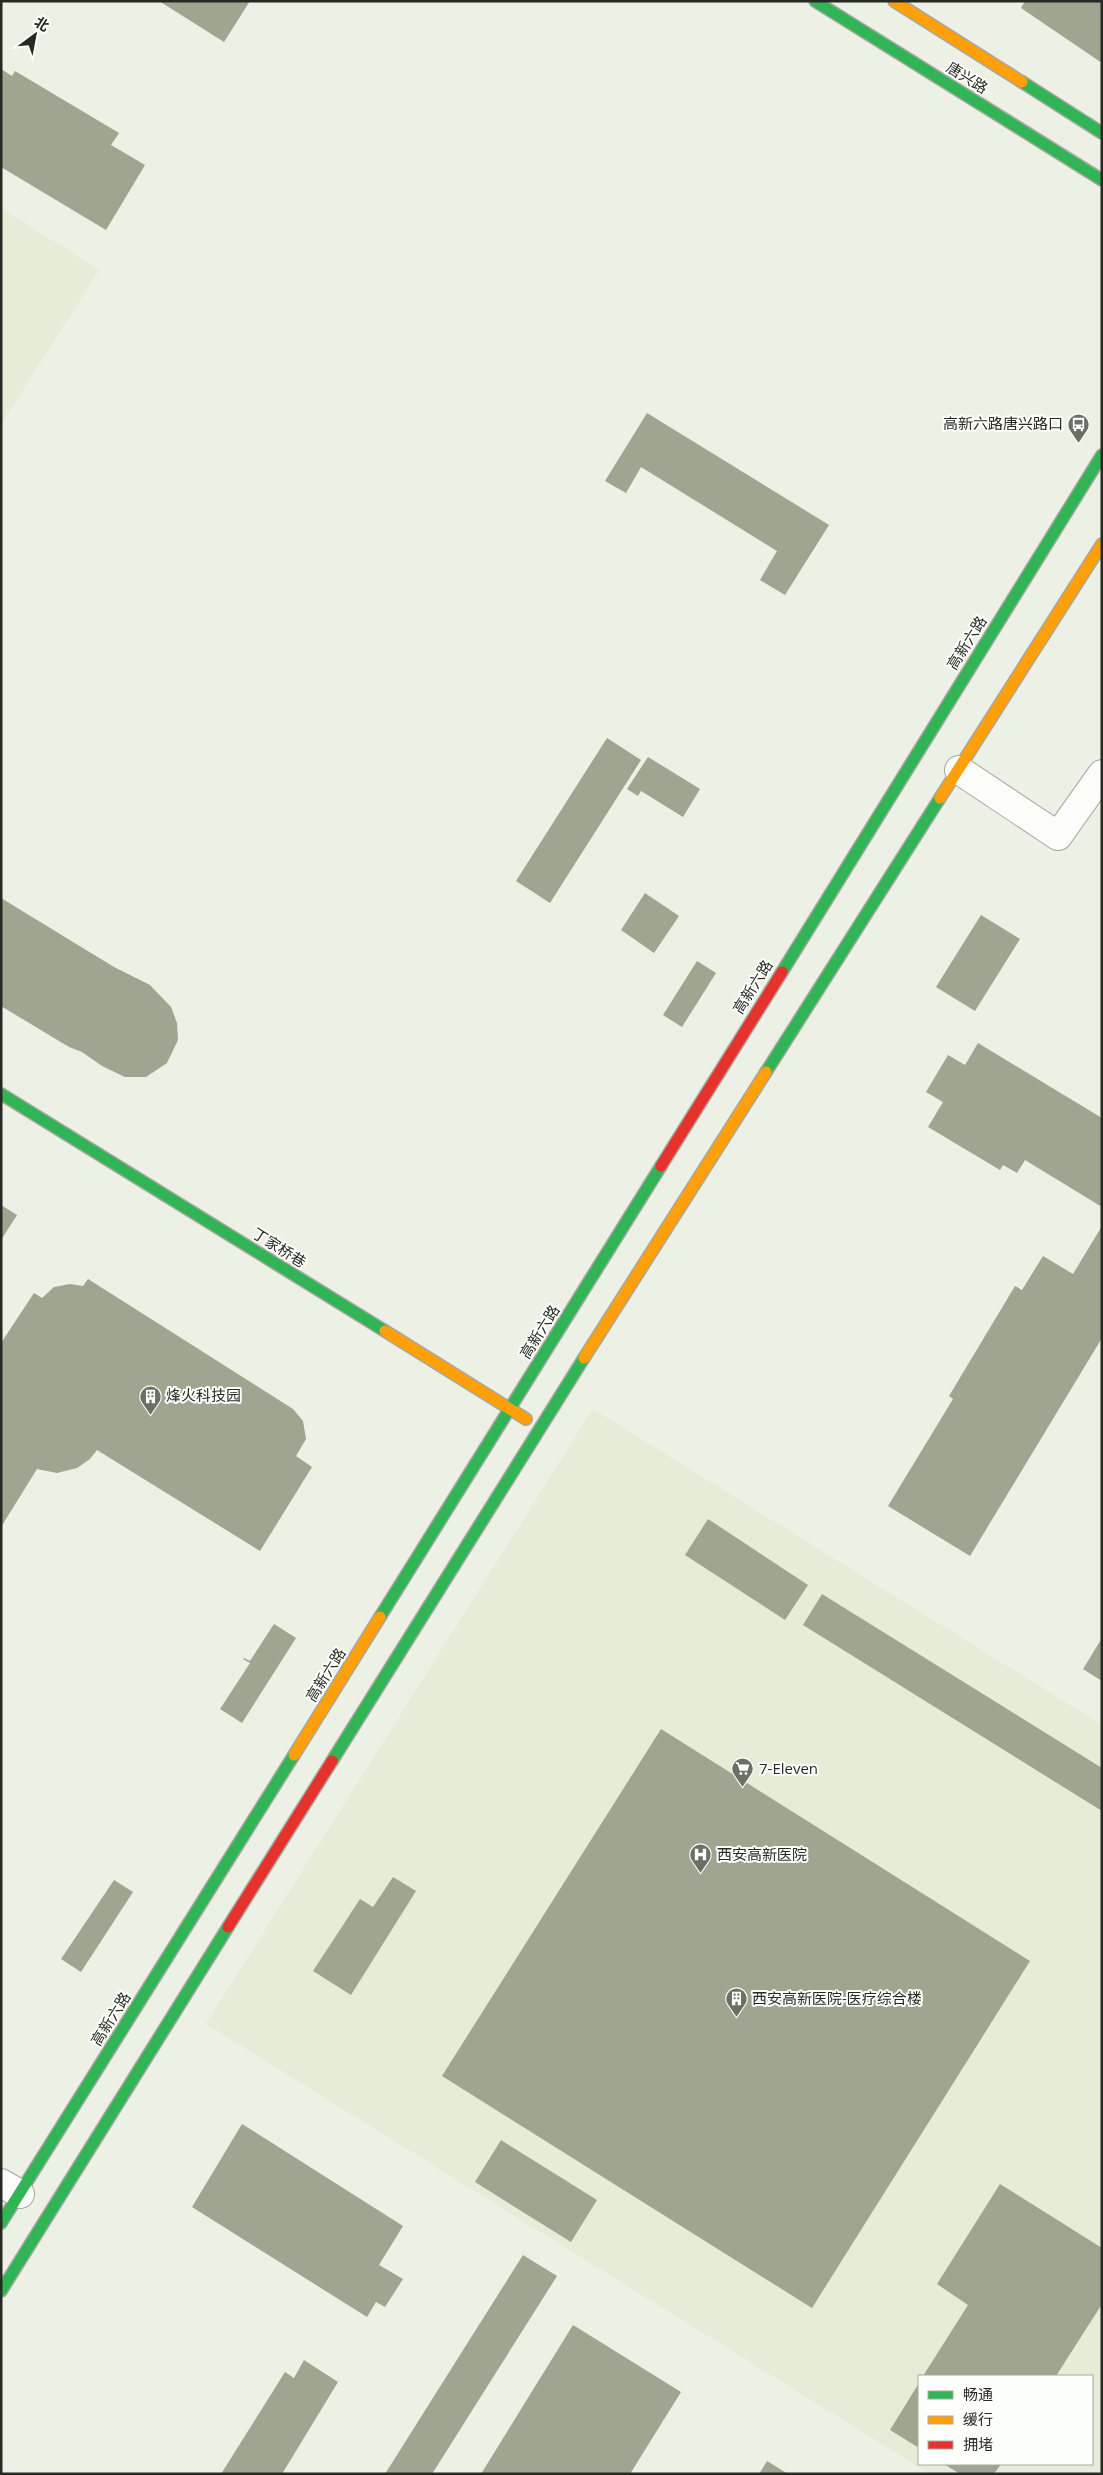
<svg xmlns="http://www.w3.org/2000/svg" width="1103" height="2475" font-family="'Open Sans','Noto Sans SC',sans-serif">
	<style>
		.built { fill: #e5ecd8; fill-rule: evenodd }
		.building { fill: #9ea590 }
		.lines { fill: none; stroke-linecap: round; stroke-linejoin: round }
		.street-casing { stroke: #a6a8a1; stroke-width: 30 }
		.fast-casing { stroke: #a6a8a1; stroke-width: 14 }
		.slow-casing { stroke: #a6a8a1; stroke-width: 14 }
		.jam-casing { stroke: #a6a8a1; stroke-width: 14 }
		.street { stroke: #fcfdfb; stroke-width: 28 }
		.fast { stroke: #30b455; stroke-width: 11 }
		.slow { stroke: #ff9f0a; stroke-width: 11 }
		.jam { stroke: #e5322d; stroke-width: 11 }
		.labels { text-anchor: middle; stroke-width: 4; stroke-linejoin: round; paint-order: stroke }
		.street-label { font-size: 15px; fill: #272a22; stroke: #fdfffb }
		.poi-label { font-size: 15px; fill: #272a22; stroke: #fdfffb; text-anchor: start }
	</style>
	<rect width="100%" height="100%" fill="#ecf0e5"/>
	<g class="built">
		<polygon points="1,208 99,270 1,424"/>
		<path d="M593 1409 1102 1725V2474H930L206 2024ZM919 2376H1092V2464H919Z"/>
	</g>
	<g class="building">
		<polygon points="159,1 250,1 224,42"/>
		<polygon points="1025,1 1102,1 1102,63 1021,8"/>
		<polygon points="1,69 12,76 15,71 119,133 111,145 145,165 106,230 1,167"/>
		<polygon points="647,413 829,525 785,595 760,580 777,551 641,467 626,493 605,481"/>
		<polygon points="607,738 641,760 550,903 516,881"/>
		<polygon points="648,757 700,789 683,817 641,791 638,796 627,789"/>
		<polygon points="645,893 679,916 654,953 621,930"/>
		<polygon points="1,898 114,967 150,985 171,1007 177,1023 178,1040 167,1063 146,1077 125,1077 102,1066 82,1052 69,1047 1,1006"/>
		<polygon points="981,915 1020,939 975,1011 936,987"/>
		<polygon points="697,961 716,973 682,1027 663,1015"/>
		<polygon points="978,1043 1102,1118 1102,1207 1025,1160 1017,1173 1003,1165 1000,1170 928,1127 943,1102 926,1092 948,1055 965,1065"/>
		<polygon points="1,1205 17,1215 1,1240"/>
		<polygon points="1102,1226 1102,1338 970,1556 888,1506 953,1399 949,1396 1015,1286 1022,1290 1043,1256 1073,1274"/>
		<polygon points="88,1279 293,1409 303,1421 306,1439 296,1456 312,1467 260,1551 97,1450 90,1459 77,1468 57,1473 37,1469 1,1527 1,1343 34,1293 42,1298 54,1287 70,1284 83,1286"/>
		<polygon points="708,1519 808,1585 785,1620 685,1555"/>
		<polygon points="822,1594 1102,1768 1102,1811 803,1625"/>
		<polygon points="274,1624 296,1638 242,1723 220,1709 250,1663 243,1659 244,1658 250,1661"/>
		<polygon points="1102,1638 1102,1681 1083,1669"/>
		<polygon points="661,1729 1030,1961 812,2308 442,2076"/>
		<polygon points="393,1877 416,1891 351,1995 313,1971 360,1899 373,1907"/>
		<polygon points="114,1880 133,1892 81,1972 61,1959"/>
		<polygon points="242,2124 403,2226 379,2265 403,2279 385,2307 376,2302 367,2317 192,2207"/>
		<polygon points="501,2140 597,2200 571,2242 475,2182"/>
		<polygon points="1000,2184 1102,2248 1102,2304 1056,2376 923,2376 968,2305 937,2284"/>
		<polygon points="523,2255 557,2276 432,2474 385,2474"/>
		<polygon points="573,2325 681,2392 630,2474 481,2474"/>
		<polygon points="304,2360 338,2382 282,2474 221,2474 285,2372 294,2378"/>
		<polygon points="919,2383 919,2448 890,2430"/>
		<polygon points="767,2461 788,2474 759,2474"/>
		<polygon points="944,2464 1001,2464 994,2474 960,2474"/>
	</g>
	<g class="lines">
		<defs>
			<g id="street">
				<polyline points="959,770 1058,836 1102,774"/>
				<polyline points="1,2183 20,2194"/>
			</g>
			<g id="fast">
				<polyline points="815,1 1102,180"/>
				<polyline points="1022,82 1102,133"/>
				<polyline points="782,972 1102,455"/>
				<polyline points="766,1072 940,798"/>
				<polyline points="1,1094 385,1331"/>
				<polyline points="380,1617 661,1166"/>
				<polyline points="332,1761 584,1358"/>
				<polyline points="1,2223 294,1755"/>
				<polyline points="1,2291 228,1927"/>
			</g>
			<g id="slow">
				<polyline points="894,1 1022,82"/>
				<polyline points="940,798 1102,544"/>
				<polyline points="385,1331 526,1419"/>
				<polyline points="584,1358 766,1072"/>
				<polyline points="294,1755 380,1617"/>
			</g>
			<g id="jam">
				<polyline points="661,1166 782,972"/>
				<polyline points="228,1927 332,1761"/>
			</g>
		</defs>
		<use href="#street" class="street-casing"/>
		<use href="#fast" class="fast-casing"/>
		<use href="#slow" class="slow-casing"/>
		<use href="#jam" class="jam-casing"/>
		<use href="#street" class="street"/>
		<use href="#fast" class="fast"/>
		<use href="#slow" class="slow"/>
		<use href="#jam" class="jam"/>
	</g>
	<defs>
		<symbol id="bus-pin" viewBox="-11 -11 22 30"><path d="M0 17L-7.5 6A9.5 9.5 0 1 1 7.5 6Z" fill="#6c6f66" stroke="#fdfffb"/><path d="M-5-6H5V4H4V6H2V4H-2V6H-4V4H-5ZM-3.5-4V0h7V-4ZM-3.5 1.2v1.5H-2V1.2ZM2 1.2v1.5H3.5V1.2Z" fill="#fff"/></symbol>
		<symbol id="building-pin" viewBox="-11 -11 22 30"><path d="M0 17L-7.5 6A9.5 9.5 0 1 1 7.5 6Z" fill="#6c6f66" stroke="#fdfffb"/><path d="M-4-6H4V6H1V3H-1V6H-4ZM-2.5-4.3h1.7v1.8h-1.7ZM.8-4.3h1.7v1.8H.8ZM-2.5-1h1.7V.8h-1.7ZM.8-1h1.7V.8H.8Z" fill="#fff"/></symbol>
		<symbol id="supermarket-pin" viewBox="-11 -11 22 30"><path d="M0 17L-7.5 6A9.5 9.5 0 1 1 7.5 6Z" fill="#6c6f66" stroke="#fdfffb"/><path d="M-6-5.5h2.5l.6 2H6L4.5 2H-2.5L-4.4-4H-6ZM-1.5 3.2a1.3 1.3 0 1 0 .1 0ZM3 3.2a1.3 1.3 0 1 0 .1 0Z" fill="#fff"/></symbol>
		<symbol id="hospital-pin" viewBox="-11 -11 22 30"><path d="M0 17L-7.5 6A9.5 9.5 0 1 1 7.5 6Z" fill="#6c6f66" stroke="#fdfffb"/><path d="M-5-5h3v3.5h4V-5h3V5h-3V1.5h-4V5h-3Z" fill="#fff"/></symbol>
	</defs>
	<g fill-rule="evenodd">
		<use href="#bus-pin" x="1066" y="412" width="25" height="34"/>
		<use href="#building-pin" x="138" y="1384" width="25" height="34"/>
		<use href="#supermarket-pin" x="730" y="1756" width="25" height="34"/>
		<use href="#hospital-pin" x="688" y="1842" width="25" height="34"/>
		<use href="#building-pin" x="724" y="1986" width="25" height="34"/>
	</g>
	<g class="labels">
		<g class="street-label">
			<text transform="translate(967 78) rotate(32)" y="5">唐兴路</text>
			<text transform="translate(967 643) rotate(-58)" y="5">高新六路</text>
			<text transform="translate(753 987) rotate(-58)" y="5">高新六路</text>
			<text transform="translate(279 1248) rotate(32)" y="5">丁家桥巷</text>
			<text transform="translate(540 1332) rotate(-58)" y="5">高新六路</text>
			<text transform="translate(326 1675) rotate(-58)" y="5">高新六路</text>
			<text transform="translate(111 2019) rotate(-58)" y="5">高新六路</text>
		</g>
		<g class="poi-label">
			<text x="1063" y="429" text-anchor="end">高新六路唐兴路口</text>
			<text x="166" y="1401">烽火科技园</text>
			<text x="759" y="1774">7-Eleven</text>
			<text x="717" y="1860">西安高新医院</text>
			<text x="752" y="2004">西安高新医院-医疗综合楼</text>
		</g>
	</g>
	<rect width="1103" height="2475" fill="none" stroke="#272a22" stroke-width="5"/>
	<rect x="918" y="2375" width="175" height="90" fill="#fdfffb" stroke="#a7aaa4"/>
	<rect x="928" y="2391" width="25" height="8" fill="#30b455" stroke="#a7aaa4"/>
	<text x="963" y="2400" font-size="15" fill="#272a22">畅通</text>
	<rect x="928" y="2416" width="25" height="8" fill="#ff9f0a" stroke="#a7aaa4"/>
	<text x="963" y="2425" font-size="15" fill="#272a22">缓行</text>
	<rect x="928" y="2441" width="25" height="8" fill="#e5322d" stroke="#a7aaa4"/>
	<text x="963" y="2450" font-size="15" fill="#272a22">拥堵</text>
	<g transform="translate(35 35) rotate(32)" stroke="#fdfffb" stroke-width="4" paint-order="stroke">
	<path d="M0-4L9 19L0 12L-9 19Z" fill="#272a22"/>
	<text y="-8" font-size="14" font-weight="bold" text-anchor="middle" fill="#272a22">北</text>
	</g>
</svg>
